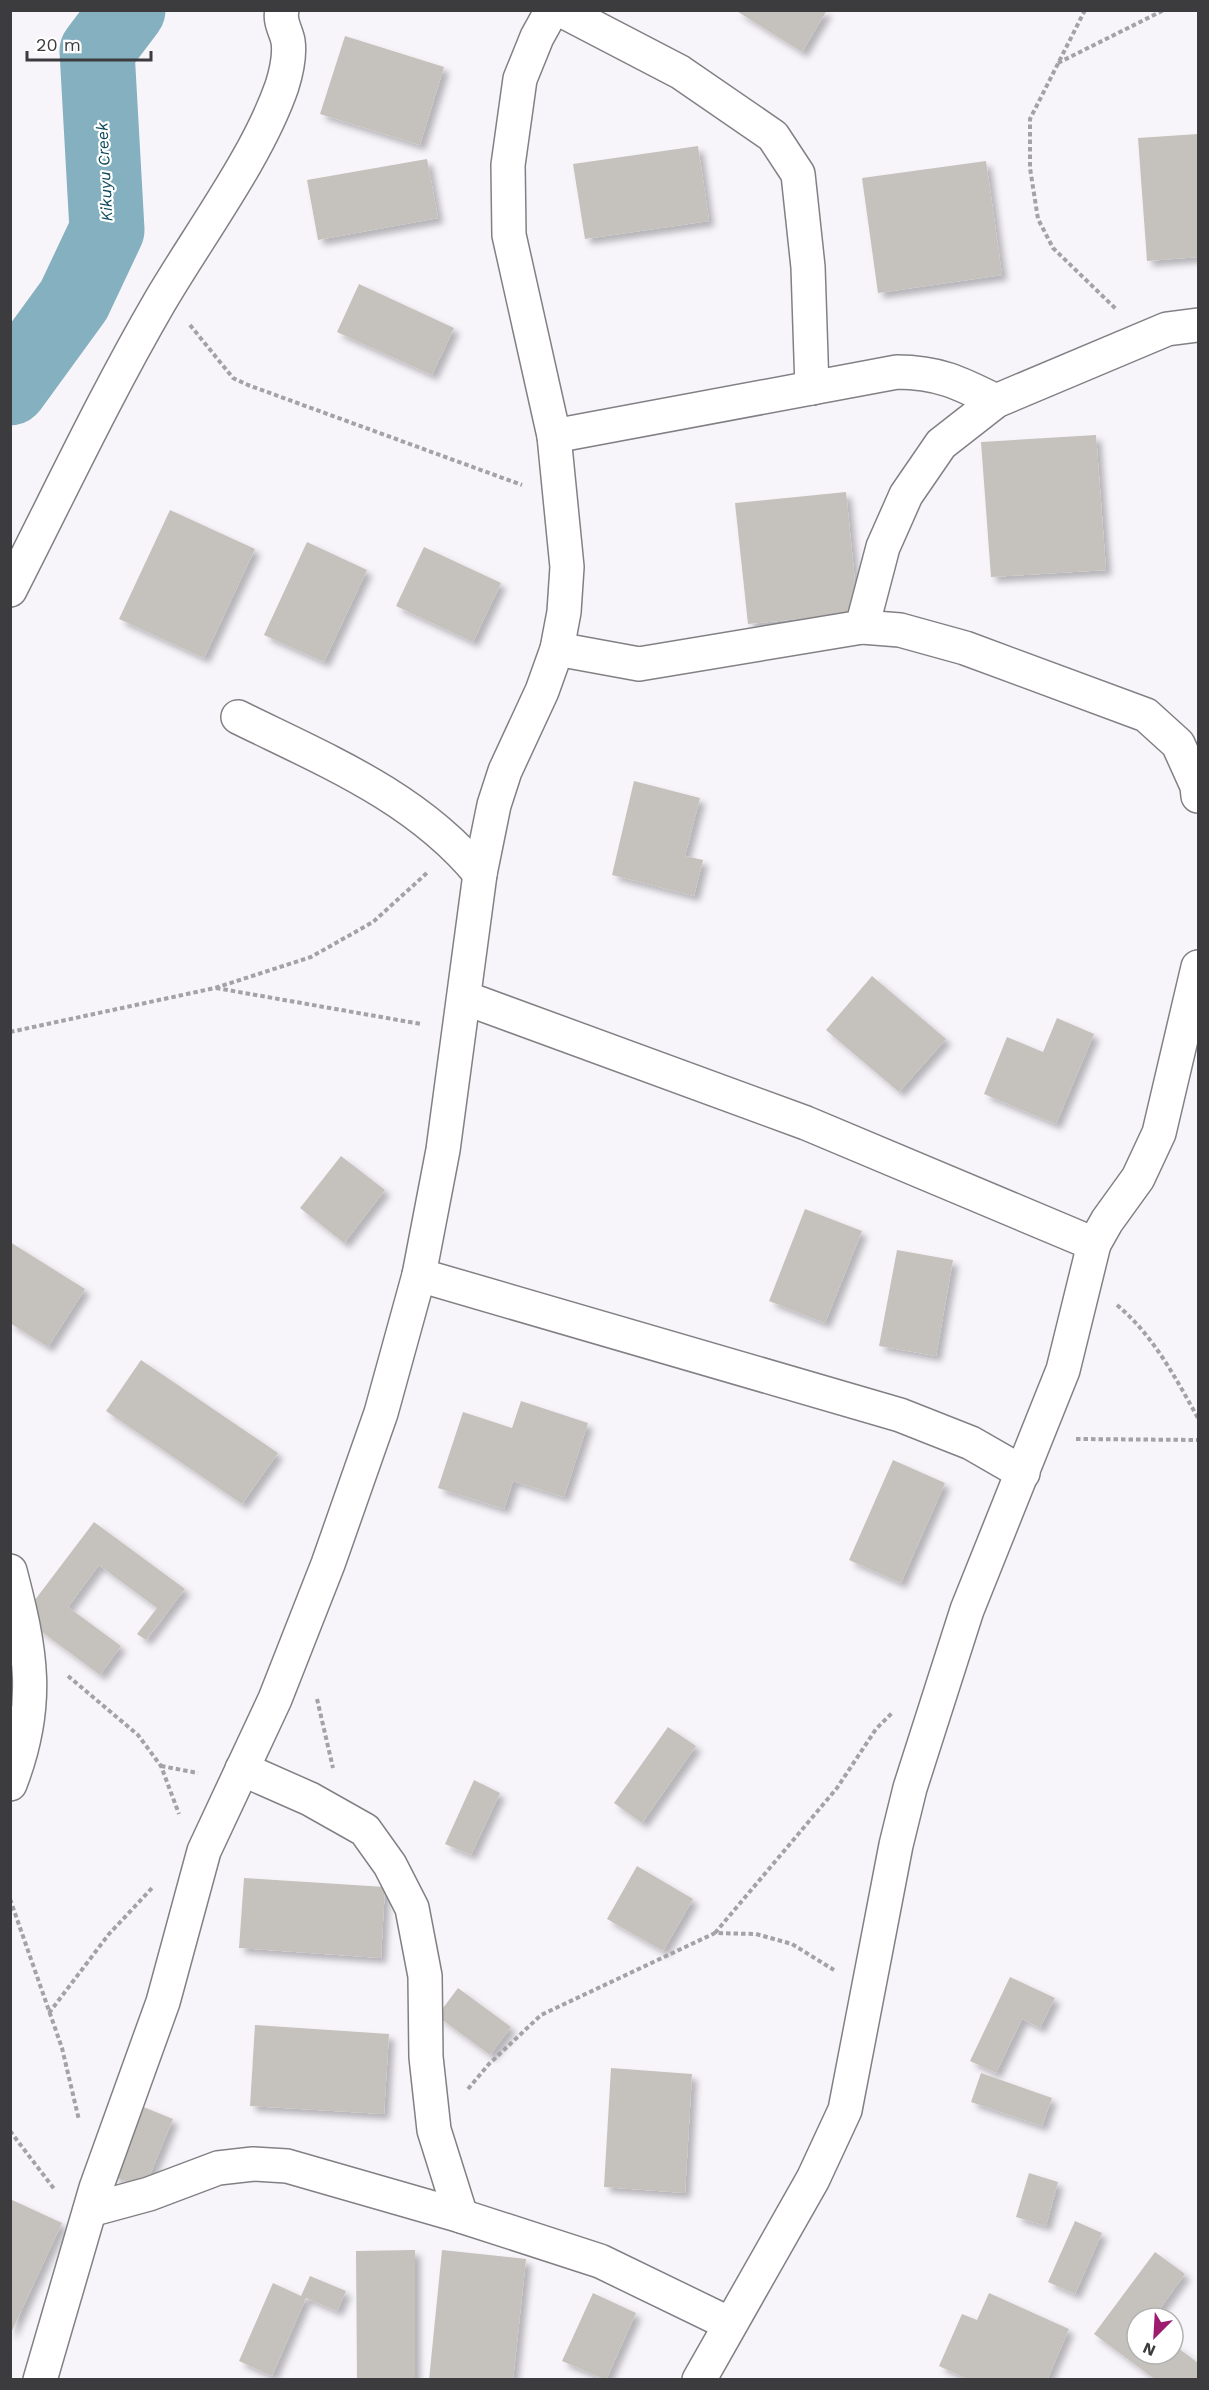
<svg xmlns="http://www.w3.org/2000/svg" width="1209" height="2390" font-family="'Work Sans',sans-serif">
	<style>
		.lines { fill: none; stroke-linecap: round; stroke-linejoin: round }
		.river { stroke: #85b0bf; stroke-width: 75 }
		.building { fill: #c5c2bd; filter: url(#shadow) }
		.minor-casing { stroke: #828085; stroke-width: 36 }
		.path { stroke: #a3a2a5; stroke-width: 4; stroke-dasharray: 4.5 3; stroke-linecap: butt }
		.minor { stroke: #fff; stroke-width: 33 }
		.labels { text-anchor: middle; stroke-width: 4.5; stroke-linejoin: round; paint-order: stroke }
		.water-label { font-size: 16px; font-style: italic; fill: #0d4a5b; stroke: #fff }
	</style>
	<defs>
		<filter id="shadow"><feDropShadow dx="5.5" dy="5.5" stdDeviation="3" flood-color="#0004"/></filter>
	</defs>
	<rect width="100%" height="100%" fill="#f7f5fa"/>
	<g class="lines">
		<polyline class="river" points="10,388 74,300 107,230 97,51 128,10"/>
	</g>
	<g class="building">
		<polygon points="735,10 827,10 802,52"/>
		<polygon points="345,36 444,67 420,145 320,114"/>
		<polygon points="1198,134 1198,257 1147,261 1138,138"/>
		<polygon points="698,146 709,221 585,239 573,164"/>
		<polygon points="427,159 438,218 318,240 307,180"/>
		<polygon points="986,161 1002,275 878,293 862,178"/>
		<polygon points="359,284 454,328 432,375 337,332"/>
		<polygon points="1096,435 1106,570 991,577 981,442"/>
		<polygon points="846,492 858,613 748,624 735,503"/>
		<polygon points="170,510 255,549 204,658 119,619"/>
		<polygon points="307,542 367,570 324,662 264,635"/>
		<polygon points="424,547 501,583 473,642 396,606"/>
		<polygon points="634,781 700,798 685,856 703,860 694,896 612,875"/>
		<polygon points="872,976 946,1039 899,1092 826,1030"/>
		<polygon points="1057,1018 1094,1034 1056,1124 984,1094 1007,1037 1043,1052"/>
		<polygon points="341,1156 385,1190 344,1243 300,1208"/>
		<polygon points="805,1209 862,1231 825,1323 769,1301"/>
		<polygon points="10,1242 85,1289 48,1347 10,1323"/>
		<polygon points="897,1250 953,1260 936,1356 879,1346"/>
		<polygon points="141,1360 278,1453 242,1504 106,1411"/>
		<polygon points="521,1401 588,1423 564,1497 513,1481 504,1509 438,1488 463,1412 512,1428"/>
		<polygon points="893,1460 945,1483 901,1583 849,1560"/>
		<polygon points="94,1522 185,1589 146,1640 137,1634 157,1608 99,1565 68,1607 121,1646 100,1675 22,1617"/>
		<polygon points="668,1727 696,1746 642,1823 614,1803"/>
		<polygon points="474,1780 500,1793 471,1855 445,1844"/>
		<polygon points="637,1866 693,1899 663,1951 607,1919"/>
		<polygon points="244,1878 385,1887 381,1958 239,1948"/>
		<polygon points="1010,1977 1055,1998 1040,2028 1022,2019 996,2073 970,2061"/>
		<polygon points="458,1988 511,2027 490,2055 437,2016"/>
		<polygon points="255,2025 389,2034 384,2114 250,2106"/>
		<polygon points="611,2068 692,2074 685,2193 604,2187"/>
		<polygon points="981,2073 1052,2098 1042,2126 971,2102"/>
		<polygon points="141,2106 173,2119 144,2189 112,2176"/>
		<polygon points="1029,2173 1058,2182 1046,2226 1016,2217"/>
		<polygon points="10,2199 62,2223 10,2335"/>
		<polygon points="1075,2221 1102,2233 1075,2294 1048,2282"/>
		<polygon points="415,2250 415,2380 357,2380 356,2251"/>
		<polygon points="442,2250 526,2259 513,2380 429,2380"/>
		<polygon points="1155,2252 1185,2274 1153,2318 1137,2318 1137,2354 1173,2354 1173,2344 1198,2363 1198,2380 1156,2380 1094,2334"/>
		<polygon points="310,2276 346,2291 337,2311 306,2298 272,2376 239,2361 273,2283 301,2296"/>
		<polygon points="593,2293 636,2313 606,2380 562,2361"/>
		<polygon points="989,2293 1069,2329 1047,2380 970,2380 939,2366 962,2314 977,2320"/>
	</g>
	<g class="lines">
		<defs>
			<g id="minor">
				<polyline points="561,10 680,72 773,136 798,174 808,267 812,388"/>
				<path d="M554 436 897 372C938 372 960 383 996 401"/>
				<path d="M10 590C59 494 105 396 159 303 198 236 257 158 282 86 286 73 290 54 288 41 286 31 279 21 282 10"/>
				<polyline points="862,627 883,547 906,495 941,444 996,401 1167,329 1198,325"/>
				<polyline points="557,649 639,664 862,627 900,630 965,648 1146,715 1178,744 1197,786 1198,796"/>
				<path d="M238 717C325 760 417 797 480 874"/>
				<polyline points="465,998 806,1123 1094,1244"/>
				<polyline points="419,1275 900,1415 971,1443 1023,1473"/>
				<path d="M10 1571C31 1651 41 1704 10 1784"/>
				<polyline points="242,1769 310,1799 365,1830 390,1865 412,1908 425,1976 426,2057 434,2130 461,2216"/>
				<polyline points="90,2210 149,2194 218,2168 253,2164 287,2166 461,2216 600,2261 730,2324"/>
				<polyline points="40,2380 96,2188 163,2002 204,1851 275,1699 328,1564 381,1413 419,1275 443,1150 480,874 494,805 505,771 542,691 557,649 564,612 567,567 554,436 509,235 508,165 520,79 537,37 552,10"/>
				<polyline points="699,2380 813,2179 845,2110 896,1845 910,1788 967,1610 1063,1370 1094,1244 1107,1221 1138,1178 1159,1133 1198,967"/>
			</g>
		</defs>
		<use href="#minor" class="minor-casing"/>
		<g class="path">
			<polyline points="1085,10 1030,119 1030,168 1038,219 1053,248 1117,310"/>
			<polyline points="1058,63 1164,10"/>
			<polyline points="190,325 233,378 248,385 522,485"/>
			<polyline points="216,988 421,1024"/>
			<polyline points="10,1032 215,988 311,957 373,922 428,872"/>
			<path d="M1117 1305C1153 1335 1175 1377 1198 1418"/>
			<polyline points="1076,1439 1198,1440"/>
			<polyline points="68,1676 138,1735 161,1766 179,1814"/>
			<polyline points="317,1699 333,1768"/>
			<polyline points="161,1766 198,1773"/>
			<polyline points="10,1899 62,2048 79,2120"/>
			<polyline points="715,1933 837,1788 876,1729 892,1713"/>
			<polyline points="49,2013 109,1934 153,1887"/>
			<polyline points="468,2089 489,2064 541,2015 715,1933 756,1934 792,1944 834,1970"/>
			<polyline points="10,2131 55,2190"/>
		</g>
		<use href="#minor" class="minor"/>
	</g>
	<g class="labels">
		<g class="water-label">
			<text transform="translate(104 172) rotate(-93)" y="6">Kikuyu Creek</text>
		</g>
	</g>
	<rect width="1209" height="2390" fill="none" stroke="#3c3b3d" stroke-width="24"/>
	<g transform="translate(1155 2336) rotate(204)"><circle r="28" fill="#ffffff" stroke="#b1b1b1" stroke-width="1.5"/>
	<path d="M0-4.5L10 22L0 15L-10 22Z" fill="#9d1c6f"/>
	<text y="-9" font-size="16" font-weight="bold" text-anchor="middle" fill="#3c3b3d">N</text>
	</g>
	<path d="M27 51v9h124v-9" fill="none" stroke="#3c3b3d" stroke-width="3"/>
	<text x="36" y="51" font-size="18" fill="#3c3b3d" stroke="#ffffff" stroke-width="4.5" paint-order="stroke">20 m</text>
</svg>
